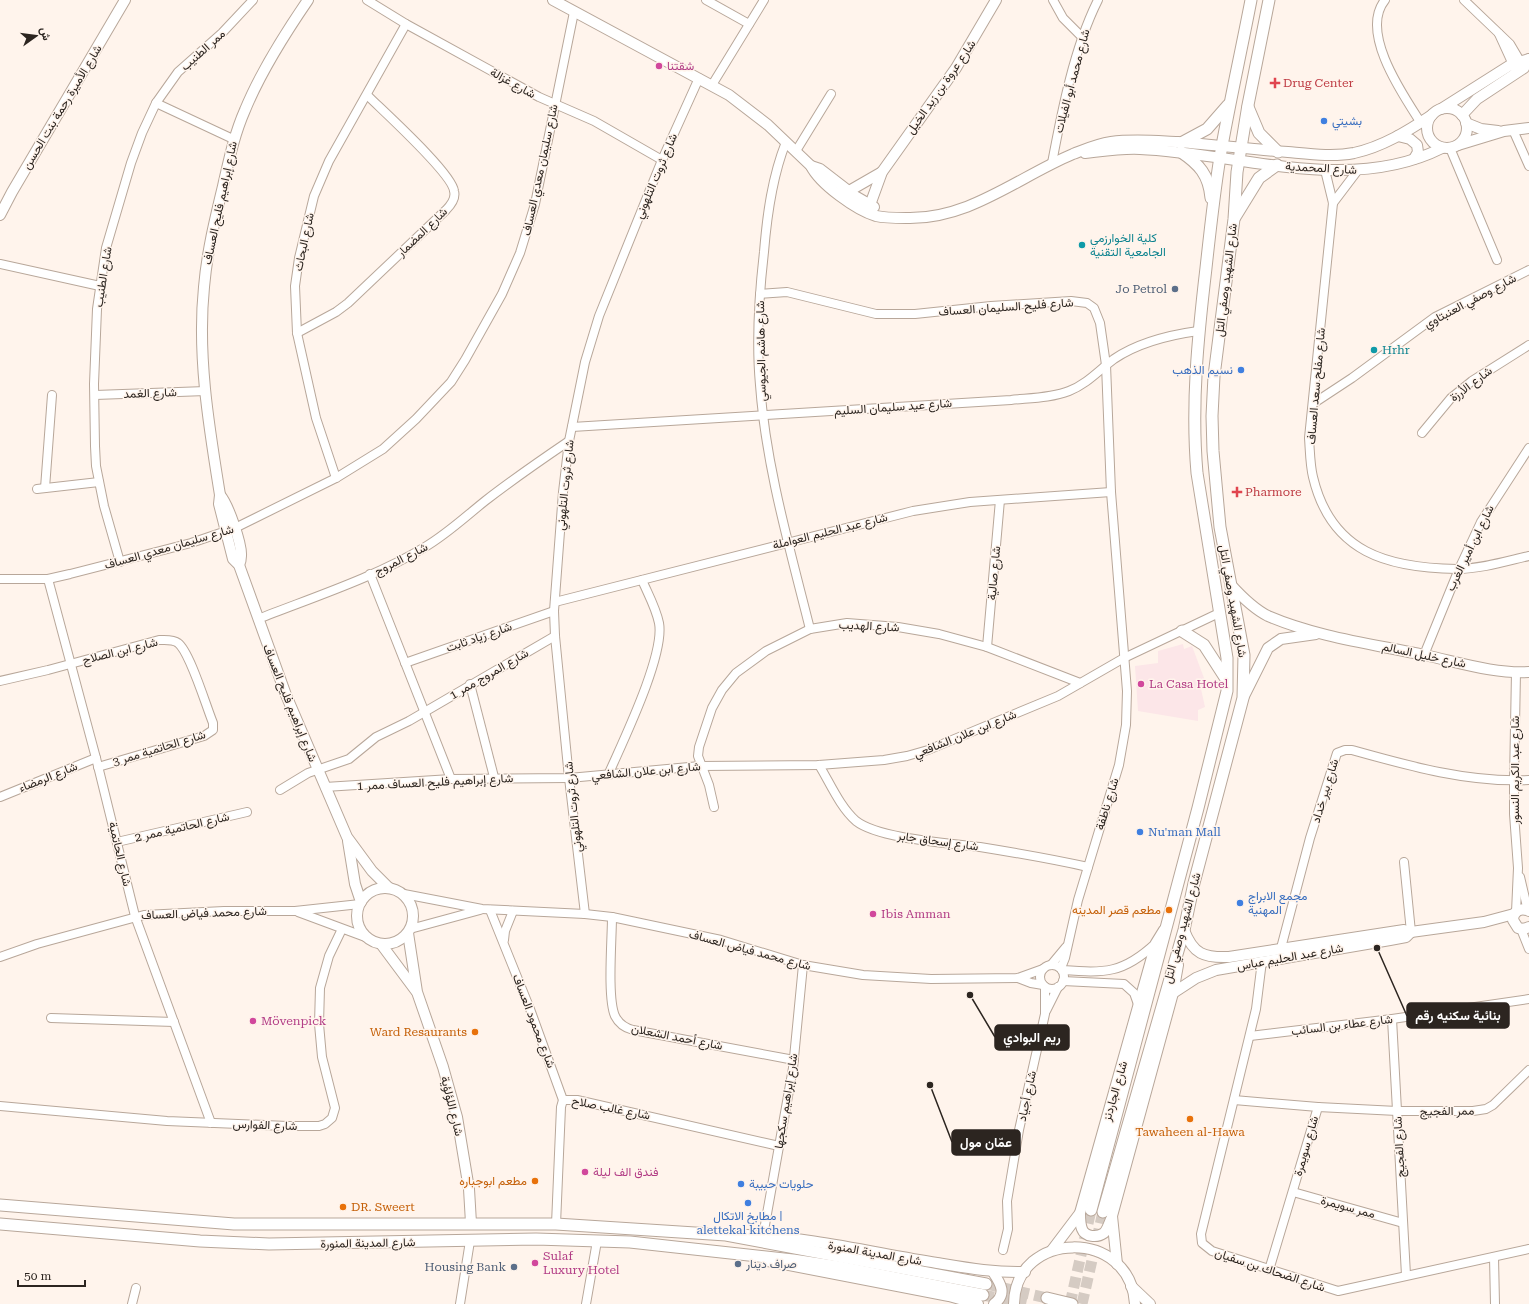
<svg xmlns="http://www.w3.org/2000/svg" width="1529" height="1304" font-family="'Roboto Serif',Vazirmatn,serif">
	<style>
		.commercial { fill: #fce6e8 }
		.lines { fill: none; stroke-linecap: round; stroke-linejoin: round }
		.secondary-tunnel { stroke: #d5cbc3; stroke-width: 11; stroke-dasharray: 11 5.5; stroke-linecap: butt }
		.minor-casing { stroke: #b8a79a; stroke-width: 10 }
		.tertiary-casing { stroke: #b8a79a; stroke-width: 12 }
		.secondary-casing { stroke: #b8a79a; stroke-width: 13 }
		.minor { stroke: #fff; stroke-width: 8 }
		.tertiary { stroke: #fff; stroke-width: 10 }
		.secondary { stroke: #fff; stroke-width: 11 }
		.hotel-dot { fill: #d1479c; stroke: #fff4ec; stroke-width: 1.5 }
		.health-dot { fill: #e0444e; stroke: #fff4ec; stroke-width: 1.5 }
		.shop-dot { fill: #3f7fe0; stroke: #fff4ec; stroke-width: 1.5 }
		.culture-dot { fill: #0f9aa8; stroke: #fff4ec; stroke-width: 1.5 }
		.service-dot { fill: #5c6f8a; stroke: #fff4ec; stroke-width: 1.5 }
		.food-dot { fill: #e8710a; stroke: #fff4ec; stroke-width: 1.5 }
		.labels { text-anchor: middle; stroke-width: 3; stroke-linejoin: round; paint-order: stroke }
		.street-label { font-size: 12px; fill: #2c2520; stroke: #fff4ec }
		.hotel-label { font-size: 12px; fill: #b23c85; stroke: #fff4ec; text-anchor: start }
		.health-label { font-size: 12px; fill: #be3a42; stroke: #fff4ec; text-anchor: start }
		.shop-label { font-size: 12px; fill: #366cbe; stroke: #fff4ec; text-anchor: start }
		.culture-label { font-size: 12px; fill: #0d838f; stroke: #fff4ec; text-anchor: start }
		.service-label { font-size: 12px; fill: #4e5e75; stroke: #fff4ec; text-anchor: end }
		.food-label { font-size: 12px; fill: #c56008; stroke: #fff4ec; text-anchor: end }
		.leader { fill: none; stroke: #2c2520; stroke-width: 1.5 }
		.callout-dot { fill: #2c2520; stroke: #fff4ec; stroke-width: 1.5 }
		.callout { fill: #2c2520; stroke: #2c2520; stroke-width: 1.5 }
		.callout-label { font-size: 13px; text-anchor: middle; font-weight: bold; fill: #fff }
	</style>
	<rect width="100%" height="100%" fill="#fff4ec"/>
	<polygon class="commercial" points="1183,644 1184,649 1192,646 1207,686 1201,689 1205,707 1198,710 1198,721 1138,711 1135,666 1158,663 1158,651"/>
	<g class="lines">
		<g class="secondary-tunnel">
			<polyline points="986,1284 1047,1298"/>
			<polyline points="983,1295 1028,1304"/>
			<polyline points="1070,1304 1091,1210"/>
			<polyline points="1082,1304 1103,1212"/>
		</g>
		<defs>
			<g id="minor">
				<polyline points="367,0 406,24 539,97 594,121 662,160"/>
				<polyline points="706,0 749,24"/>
				<polyline points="1053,0 1063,18 1083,38"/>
				<path d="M1385 0C1359 32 1403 95 1421 123"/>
				<polyline points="1464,0 1510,44 1523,66"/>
				<polyline points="1499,34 1515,69"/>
				<polyline points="712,85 764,0"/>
				<polyline points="156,103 233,139"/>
				<polyline points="1513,130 1529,166"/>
				<path d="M786 142C772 177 767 215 764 252 759 295 756 341 760 385 766 467 790 549 810 629"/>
				<polyline points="1450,148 1497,260"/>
				<polyline points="796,151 831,94"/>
				<path d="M1052 163C1062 110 1074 48 1098 0"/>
				<path d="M1325 170 1333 203 1309 438C1310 451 1310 465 1313 477 1331 553 1388 568 1457 569 1481 569 1507 561 1529 556"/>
				<polyline points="1333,203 1358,170"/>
				<polyline points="0,264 100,286"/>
				<polyline points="760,294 787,292 876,314 915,314 991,306 1071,301 1087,303 1094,308 1100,323 1106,365 1111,492 1127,691 1126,725 1119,765 1078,900 1065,958 1061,968"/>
				<path d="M297 333 336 312 348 303 446 210C451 205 456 198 454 191 452 173 383 111 367 95"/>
				<polyline points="95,395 206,391"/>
				<polyline points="1314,403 1352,378 1435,317 1529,270"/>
				<path d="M572 427 1011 400C1030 398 1051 398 1069 391 1087 384 1099 370 1114 359 1139 342 1169 335 1198 331"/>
				<polyline points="1422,433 1451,398 1472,381 1529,345"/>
				<polyline points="336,478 316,418 297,333 295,286 299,258 314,196 329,161 406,24"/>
				<polyline points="45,488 52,395"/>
				<polyline points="37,489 99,482"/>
				<polyline points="120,562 104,506 96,466 95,446 94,384 97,309 106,248 131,163 142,133 156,103 178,72 222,33 253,0"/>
				<polyline points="370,574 451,779"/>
				<polyline points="0,579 48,579 70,574 191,543 235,528 336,478 383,449 416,419 451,382 465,360 502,294 520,253 535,204 574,12"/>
				<polyline points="48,579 96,758 135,916 211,1123"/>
				<polyline points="555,602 913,511 970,502 1111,492"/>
				<path d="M258 619C311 598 376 577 425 547 447 534 465 517 485 501 512 480 541 460 569 441"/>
				<polyline points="987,647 1000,500"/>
				<polyline points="1424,655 1459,569 1481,522 1529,448"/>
				<polyline points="405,663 554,611"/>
				<path d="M0 681 48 670 159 640C165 640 173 639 178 643 190 652 206 706 213 723V730L204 736 98 767"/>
				<polyline points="470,684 494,777"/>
				<path d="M819 765C830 783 840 807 856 821 879 839 950 843 980 847 1017 853 1052 859 1088 867"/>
				<path d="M609 773C623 741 665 655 659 623 656 608 648 594 642 580"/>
				<polyline points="325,787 451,779 569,778 700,766 819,765 884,760 907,756 928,750 1058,696 1124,658 1219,613"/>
				<polyline points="280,790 308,773 349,759 376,737 409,721 555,636"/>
				<polyline points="0,797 96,758"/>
				<polyline points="714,807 709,785 698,756 699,747 712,708 722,690 736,673 766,651 810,629 847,623 898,627 939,634 987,647 1080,683"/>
				<polyline points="117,842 247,812"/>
				<polyline points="1404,862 1411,932"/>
				<polyline points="1520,877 1528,911"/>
				<polyline points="404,894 482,909 585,914 612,917 721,940 803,965 863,975 931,979 1018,978 1043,969"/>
				<polyline points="490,910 530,1009 563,1100"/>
				<polyline points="298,912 368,938"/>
				<polyline points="1516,912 1518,868 1514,814 1514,781 1516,672"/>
				<polyline points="585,914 569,778 555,636 554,611 563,492 569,441 585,362 599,316 662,160 699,78"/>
				<path d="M612 917C612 939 607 998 615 1016 619 1024 625 1028 633 1030L794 1060"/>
				<polyline points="410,929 480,910"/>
				<polyline points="1521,929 1529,949"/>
				<polyline points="504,940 505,931 513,911"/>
				<path d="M1281 948 1310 838 1337 753 1345 750H1352C1409 766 1469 783 1529 780"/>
				<polyline points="0,957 37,944 144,915 224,911 295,911 360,904"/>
				<polyline points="1262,961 1256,1009 1201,1234 1202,1243 1212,1251 1338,1291 1529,1249"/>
				<circle cx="1052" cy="977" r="12"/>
				<polyline points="1051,965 1066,947"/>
				<path d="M1062 970C1105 973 1123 974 1156 943"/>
				<polyline points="1018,978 1031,983 1043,985"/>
				<polyline points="1063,981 1124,984 1134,993 1139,1007"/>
				<polyline points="1046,1011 1058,987"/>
				<polyline points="51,1018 174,1022"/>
				<polyline points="1392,1019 1406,1275"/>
				<polyline points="1250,1036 1392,1019 1529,999"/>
				<polyline points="1234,1100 1318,1107"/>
				<polyline points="0,1106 167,1121 287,1126 319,1126 325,1124 332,1118 335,1108 322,1057 319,1024 320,988 329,956 342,929"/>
				<polyline points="1293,1192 1403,1223"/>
				<polyline points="556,1224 561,1107 563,1100 577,1100 779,1146"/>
				<polyline points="763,1236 793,1068 803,965"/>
				<polyline points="1003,1250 1008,1229 1007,1201 1019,1130 1045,1014 1045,987"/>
				<polyline points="1494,1257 1495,1304"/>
				<polyline points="1269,1270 1318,1107 1397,1111 1473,1111 1486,1109 1493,1105 1529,1070"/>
				<polyline points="132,1304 136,1288"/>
				<polyline points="460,1304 470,1241"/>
				<polyline points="586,1304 597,1241"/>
			</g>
			<g id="tertiary">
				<path d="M308 0C284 35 261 71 245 110 234 135 229 160 223 186 215 219 207 252 204 287 197 356 209 427 220 495L219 504 233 559 239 565 286 695 347 837 372 871 389 888"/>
				<path d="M553 0 729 95 768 125 811 166C820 184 856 210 876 216 885 218 897 218 906 218 969 220 1018 177 1073 154 1086 149 1097 144 1111 142 1133 139 1155 141 1178 142 1215 145 1251 149 1288 152 1310 154 1333 157 1354 153 1382 147 1408 131 1432 115"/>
				<circle cx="1447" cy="128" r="20"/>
				<polyline points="1441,109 1512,64 1529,59"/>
				<polyline points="1462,115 1477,99 1524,68 1529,59"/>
				<polyline points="1466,123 1481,129 1498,131"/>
				<polyline points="1398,136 1410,139 1417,145 1418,152 1414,159"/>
				<polyline points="1458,145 1504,131 1529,128"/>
				<path d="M1085 153C1103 151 1122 148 1140 149 1239 153 1349 195 1442 148"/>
				<polyline points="811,166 820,169 855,196 874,207"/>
				<polyline points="849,191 882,172"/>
				<polyline points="870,205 882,172 956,68 996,0"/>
				<polyline points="0,215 12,192 125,0"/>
				<path d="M220 495C228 504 242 544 241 556 241 559 240 563 239 565"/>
				<path d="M1231 585C1241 596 1254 609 1268 616 1317 637 1372 644 1424 655 1458 662 1494 674 1529 672"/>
				<polyline points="1243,698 1268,648 1281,639 1316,634"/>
				<polyline points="348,841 355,884 361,902"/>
				<circle cx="385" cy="916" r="28"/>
				<path d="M1529 911C1521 907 1513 911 1513 920L1518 928 1524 929 1529 927"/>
				<path d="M1184 930C1193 954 1204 958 1229 957L1404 930 1411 932 1484 922 1514 914"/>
				<polyline points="408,933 417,992 443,1067 457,1117 469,1189 471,1223"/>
				<polyline points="381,944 416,991"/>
				<polyline points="1173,993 1196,978 1216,970 1390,940 1406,937 1411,932"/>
				<path d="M1080 1213C1080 1218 1080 1224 1082 1229 1085 1237 1097 1238 1104 1233 1107 1230 1109 1224 1111 1219"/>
				<path d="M746 1235C810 1237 874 1253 937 1263 967 1268 995 1273 1025 1272"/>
				<polyline points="1052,1250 1080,1213 1156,943 1164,930"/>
				<polyline points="768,1261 949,1296 978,1304"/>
				<polyline points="1117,1264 1112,1216 1173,993 1178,965"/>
				<path d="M993 1272C1001 1284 1007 1294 994 1304"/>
				<polyline points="1131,1286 1150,1304"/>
				<path d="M1014 1304C1015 1229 1131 1228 1135 1304"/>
			</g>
			<g id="secondary">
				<polyline points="1248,107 1259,133 1278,152"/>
				<polyline points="1181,143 1207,129 1228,105"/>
				<path d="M1181 152C1199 164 1209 175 1211 198"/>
				<polyline points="1235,217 1259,178 1277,165"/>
				<polyline points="1182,631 1204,645 1226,679"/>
				<polyline points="0,1205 234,1224 556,1224 726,1235 986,1284"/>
				<path d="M1091 1210 1198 808 1227 691V658L1197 473C1191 404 1198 336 1206 268 1210 231 1214 194 1220 157 1229 105 1241 52 1251 0"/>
				<polyline points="1103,1212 1184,930 1194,883 1243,698 1244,655 1220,527 1213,451 1212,416 1214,376 1234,219 1237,172 1248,105 1269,0"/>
				<polyline points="0,1224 200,1241 269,1244 536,1239 630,1242 793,1260 839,1267 983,1295"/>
				<polyline points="1047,1298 1072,1304"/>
			</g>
		</defs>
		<use href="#minor" class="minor-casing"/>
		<use href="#tertiary" class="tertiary-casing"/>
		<use href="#secondary" class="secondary-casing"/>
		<use href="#minor" class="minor"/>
		<use href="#tertiary" class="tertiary"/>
		<use href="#secondary" class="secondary"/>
	</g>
	<g class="hotel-dot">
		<circle cx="659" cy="66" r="4"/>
		<circle cx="1141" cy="684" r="4"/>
		<circle cx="873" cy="914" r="4"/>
		<circle cx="253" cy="1021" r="4"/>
		<circle cx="585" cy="1172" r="4"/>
		<circle cx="535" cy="1263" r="4"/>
	</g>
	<g class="health-dot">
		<path d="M1273 77h4v4h4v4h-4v4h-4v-4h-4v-4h4z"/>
		<path d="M1235 486h4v4h4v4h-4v4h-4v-4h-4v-4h4z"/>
	</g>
	<g class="shop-dot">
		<circle cx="1324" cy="121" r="4"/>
		<circle cx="1241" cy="370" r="4"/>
		<circle cx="1140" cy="832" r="4"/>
		<circle cx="1240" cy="903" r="4"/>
		<circle cx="741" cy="1184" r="4"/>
		<circle cx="748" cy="1203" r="4"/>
	</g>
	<g class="culture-dot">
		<circle cx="1082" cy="245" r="4"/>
		<circle cx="1374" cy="350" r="4"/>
	</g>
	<g class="service-dot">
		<circle cx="1175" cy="289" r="4"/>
		<circle cx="738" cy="1264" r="4"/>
		<circle cx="514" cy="1267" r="4"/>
	</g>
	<g class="food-dot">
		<circle cx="1169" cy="910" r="4"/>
		<circle cx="475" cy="1032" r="4"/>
		<circle cx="1190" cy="1119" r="4"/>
		<circle cx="535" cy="1181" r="4"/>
		<circle cx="343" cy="1207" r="4"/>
	</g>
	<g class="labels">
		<g class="street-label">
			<text transform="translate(203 50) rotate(-42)" y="4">ممر الطنيب</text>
			<text transform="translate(1072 81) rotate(-75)" y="4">شارع محمد أبو الفيلات</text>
			<text transform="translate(513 83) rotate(29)" y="4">شارع غزالة</text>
			<text transform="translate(941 87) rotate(-55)" y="4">شارع عروة بن زيد الخيل</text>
			<text transform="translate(62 107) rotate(-59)" y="4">شارع الأميرة رحمة بنت الحسن</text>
			<text transform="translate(1321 168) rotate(3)" y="4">شارع المحمدية</text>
			<text transform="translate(540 170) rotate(-78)" y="4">شارع سليمان معدي العساف</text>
			<text transform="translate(656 176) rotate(-67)" y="4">شارع ثروت التلهوني</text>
			<text transform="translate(220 203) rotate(-78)" y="4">شارع إبراهيم فليح العساف</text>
			<text transform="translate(422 232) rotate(-44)" y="4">شارع المضمار</text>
			<text transform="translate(304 242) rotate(-78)" y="4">شارع البحاث</text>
			<text transform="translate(103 277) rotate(-81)" y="4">شارع الطنيب</text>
			<text transform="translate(1226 280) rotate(-83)" y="4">شارع الشهيد وصفي التل</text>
			<text transform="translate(1470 301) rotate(-28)" y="4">شارع وصفي العنبتاوي</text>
			<text transform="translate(1006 307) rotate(-4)" y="4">شارع فليح السليمان العساف</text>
			<text transform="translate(761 351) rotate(-91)" y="4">شارع هاشم الجيوسي</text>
			<text transform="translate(1471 384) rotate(-37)" y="4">شارع الأرزة</text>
			<text transform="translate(1316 386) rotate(-85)" y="4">شارع مفلح سعد العساف</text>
			<text transform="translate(150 393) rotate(-2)" y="4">شارع الغمد</text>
			<text transform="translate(893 407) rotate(-4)" y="4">شارع عيد سليمان السليم</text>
			<text transform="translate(565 485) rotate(-84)" y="4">شارع ثروت التلهوني</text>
			<text transform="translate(830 531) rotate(-14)" y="4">شارع عبد الحليم العواملة</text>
			<text transform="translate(169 547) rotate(-16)" y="4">شارع سليمان معدي العساف</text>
			<text transform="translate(1470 548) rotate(-64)" y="4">شارع ابن أمير الغرب</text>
			<text transform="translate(401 559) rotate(-27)" y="4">شارع المروج</text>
			<text transform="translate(994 573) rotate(-85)" y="4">شارع صالية</text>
			<text transform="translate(1233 601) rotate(80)" y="4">شارع الشهيد وصفي التل</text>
			<text transform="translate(869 626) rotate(3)" y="4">شارع الهديب</text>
			<text transform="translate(479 637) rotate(-19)" y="4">شارع زياد ثابت</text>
			<text transform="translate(120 651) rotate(-14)" y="4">شارع ابن الصلاح</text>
			<text transform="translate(1424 655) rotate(12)" y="4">شارع خليل السالم</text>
			<text transform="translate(489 674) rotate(-30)" y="4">شارع المروج ممر 1</text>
			<text transform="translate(290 703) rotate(68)" y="4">شارع إبراهيم فليح العساف</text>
			<text transform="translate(965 734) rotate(-22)" y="4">شارع ابن علان الشافعي</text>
			<text transform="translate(159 748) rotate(-17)" y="4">شارع الحاتمية ممر 3</text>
			<text transform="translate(1515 770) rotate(-90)" y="4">شارع عبد الكريم النسور</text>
			<text transform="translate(646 771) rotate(-5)" y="4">شارع ابن علان الشافعي</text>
			<text transform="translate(48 777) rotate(-22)" y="4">شارع الرمضاء</text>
			<text transform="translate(435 782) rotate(-3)" y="4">شارع إبراهيم فليح العساف ممر 1</text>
			<text transform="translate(1325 791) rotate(-73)" y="4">شارع بير خداد</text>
			<text transform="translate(1107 804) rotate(-73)" y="4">شارع ناطفة</text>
			<text transform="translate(573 807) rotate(-96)" y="4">شارع ثروت التلهوني</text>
			<text transform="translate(182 827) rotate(-13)" y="4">شارع الحاتمية ممر 2</text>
			<text transform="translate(938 841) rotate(8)" y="4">شارع إسحاق جابر</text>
			<text transform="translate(120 854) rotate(77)" y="4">شارع الحاتمية</text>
			<text transform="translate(204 913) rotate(-2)" y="4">شارع محمد فياض العساف</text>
			<text transform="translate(1182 928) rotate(-75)" y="4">شارع الشهيد وصفي التل</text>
			<text transform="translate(750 950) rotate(15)" y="4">شارع محمد فياض العساف</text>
			<text transform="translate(1290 957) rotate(-10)" y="4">شارع عبد الحليم عباس</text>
			<text transform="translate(534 1021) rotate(69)" y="4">شارع محمود العساف</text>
			<text transform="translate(1342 1025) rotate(-7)" y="4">شارع عطاء بن السائب</text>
			<text transform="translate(677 1037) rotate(11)" y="4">شارع أحمد الشعلان</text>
			<text transform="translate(1115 1091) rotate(-74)" y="4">شارع الجاردنز</text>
			<text transform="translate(1027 1096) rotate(-78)" y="4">شارع أجياد</text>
			<text transform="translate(786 1101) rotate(-81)" y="4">شارع إبراهيم سكجها</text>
			<text transform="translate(452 1106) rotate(76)" y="4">شارع اللؤلؤية</text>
			<text transform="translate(611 1108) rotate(11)" y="4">شارع غالب صلاح</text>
			<text transform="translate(1447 1111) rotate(-1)" y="4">ممر الفجيج</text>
			<text transform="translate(265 1125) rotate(2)" y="4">شارع الفوارس</text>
			<text transform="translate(1306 1146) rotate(-74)" y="4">شارع سويمرة</text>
			<text transform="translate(1399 1147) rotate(-93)" y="4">شارع الفجيج</text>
			<text transform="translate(1348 1207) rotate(15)" y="4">ممر سويمرة</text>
			<text transform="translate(368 1243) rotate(-1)" y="4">شارع المدينة المنورة</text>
			<text transform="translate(875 1253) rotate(10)" y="4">شارع المدينة المنورة</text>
			<text transform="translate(1270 1270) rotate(18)" y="4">شارع الضحاك بن سفيان</text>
		</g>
		<g class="hotel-label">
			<text x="667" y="70">شقتنا</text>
			<text x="1149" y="688">La Casa Hotel</text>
			<text x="881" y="918">Ibis Amman</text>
			<text x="261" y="1025">Mövenpick</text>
			<text x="593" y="1176">فندق الف ليلة</text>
			<text x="543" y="1260">Sulaf<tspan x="543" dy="14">Luxury Hotel</tspan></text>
		</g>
		<g class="health-label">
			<text x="1283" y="87">Drug Center</text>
			<text x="1245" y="496">Pharmore</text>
		</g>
		<g class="shop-label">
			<text x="1332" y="125">بشيتي</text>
			<text x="1233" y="374" text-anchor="end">نسيم الذهب</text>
			<text x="1148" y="836">Nu'man Mall</text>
			<text x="1248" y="900">مجمع الابراج<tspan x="1248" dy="14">المهنية</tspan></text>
			<text x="749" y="1188">حلويات حبيبة</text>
			<text x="748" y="1220" text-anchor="middle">مطابخ الاتكال |<tspan x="748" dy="14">alettekal kitchens</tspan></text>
		</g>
		<g class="culture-label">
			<text x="1090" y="242">كلية الخوارزمي<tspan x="1090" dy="14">الجامعية التقنية</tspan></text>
			<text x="1382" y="354">Hrhr</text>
		</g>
		<g class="service-label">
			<text x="1167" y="293">Jo Petrol</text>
			<text x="746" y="1268" text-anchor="start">صراف دينار</text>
			<text x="506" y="1271">Housing Bank</text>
		</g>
		<g class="food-label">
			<text x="1161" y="914">مطعم قصر المدينه</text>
			<text x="467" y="1036">Ward Resaurants</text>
			<text x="1190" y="1136" text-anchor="middle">Tawaheen al-Hawa</text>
			<text x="527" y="1185">مطعم ابوجباره</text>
			<text x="351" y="1211" text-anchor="start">DR. Sweert</text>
		</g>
	</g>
	<path class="leader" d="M1377 948L1407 1016M970 995L995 1037M930 1085L952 1142"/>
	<g class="callout-dot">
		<circle cx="1377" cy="948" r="4"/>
		<circle cx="970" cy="995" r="4"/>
		<circle cx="930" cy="1085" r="4"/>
	</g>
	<g class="callout">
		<rect x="1407" y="1003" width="102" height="25" rx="4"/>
		<rect x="995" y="1025" width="74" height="25" rx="4"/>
		<rect x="952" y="1130" width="68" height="25" rx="4"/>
	</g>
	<g class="callout-label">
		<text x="1458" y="1020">بنائية سكنيه رقم</text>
		<text x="1032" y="1042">ريم البوادي</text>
		<text x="986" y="1147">عمّان مول</text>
	</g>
	<g transform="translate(36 36) rotate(76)" stroke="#fff4ec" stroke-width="3" paint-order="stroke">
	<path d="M0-3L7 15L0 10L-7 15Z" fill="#2c2520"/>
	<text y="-6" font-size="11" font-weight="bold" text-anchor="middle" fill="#2c2520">ش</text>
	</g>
	<path d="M18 1280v6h67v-6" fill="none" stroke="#2c2520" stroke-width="2"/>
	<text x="24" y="1280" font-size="12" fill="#2c2520" stroke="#fff4ec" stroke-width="3" paint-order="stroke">50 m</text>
</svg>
